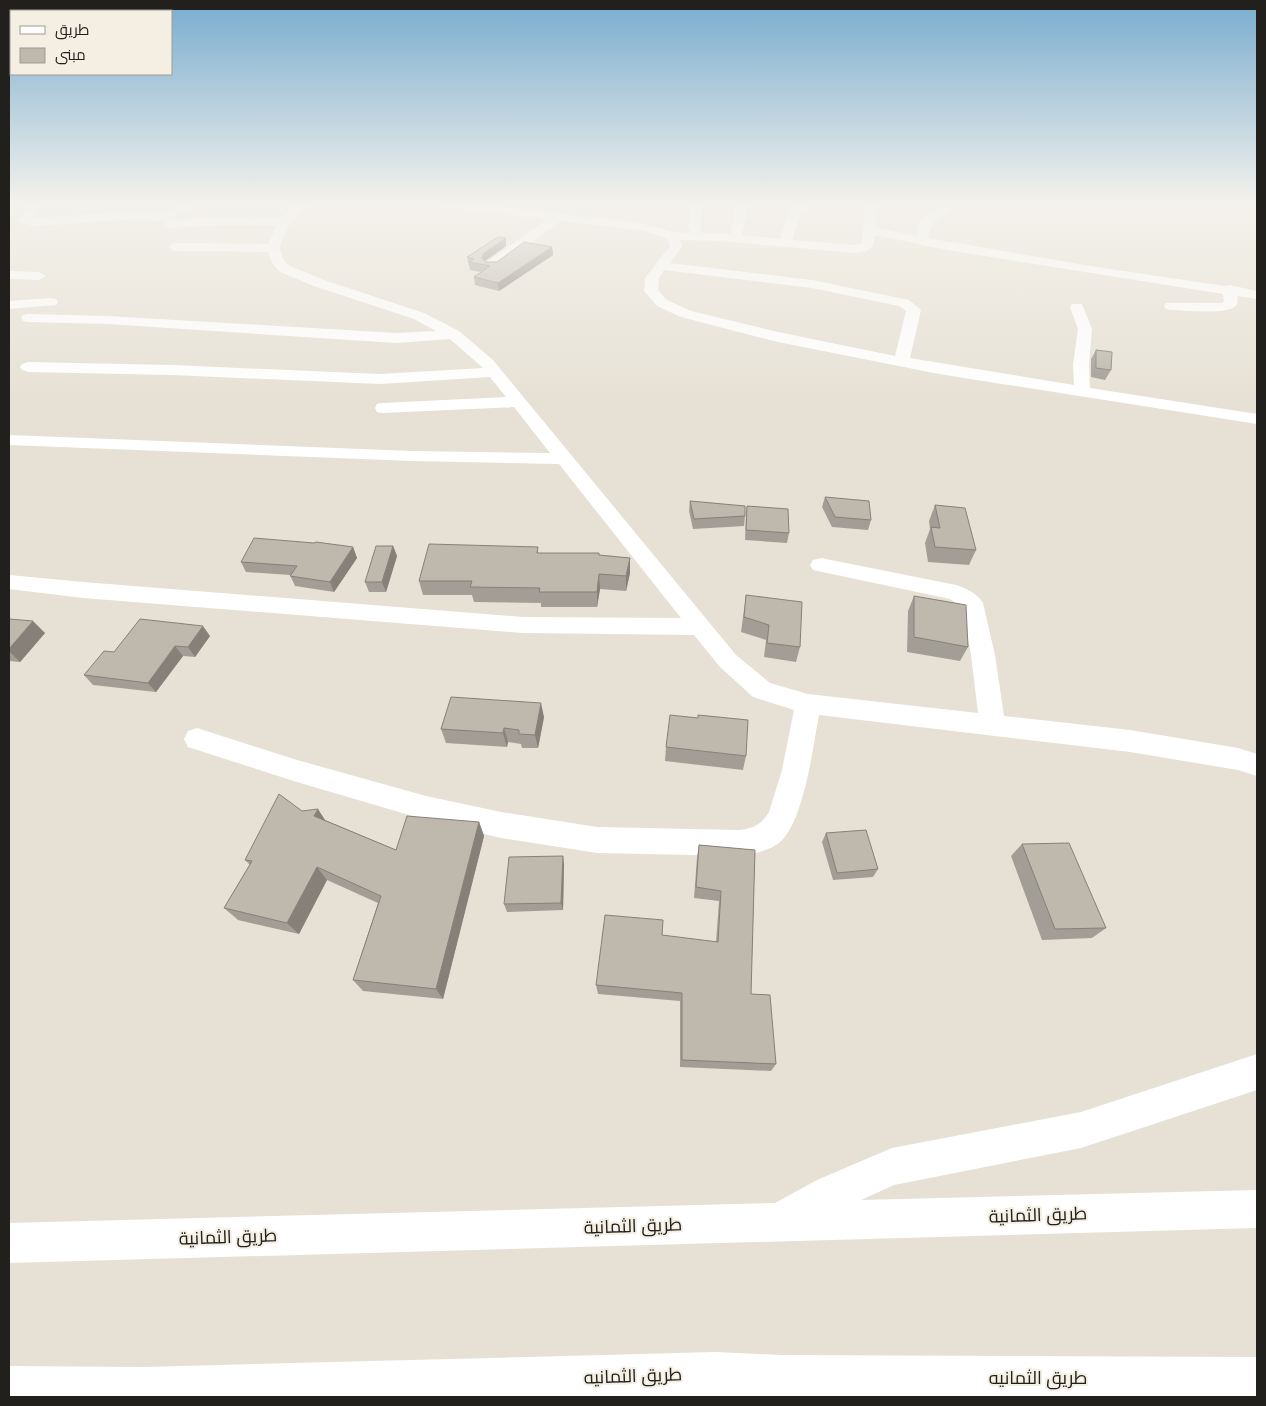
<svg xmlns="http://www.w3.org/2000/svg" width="1266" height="1406" font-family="Figtree,Cairo,sans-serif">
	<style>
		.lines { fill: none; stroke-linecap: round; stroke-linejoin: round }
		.minor { fill: #fff; fill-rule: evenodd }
		.wall { fill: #a39e95 }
		.shaded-wall { fill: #858179 }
		.building { fill: #beb8ad; stroke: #858179 }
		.labels { text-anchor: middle; stroke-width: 4; stroke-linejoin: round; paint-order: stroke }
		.near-street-label { font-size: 18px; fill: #22201c; stroke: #f4eee3 }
	</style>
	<rect width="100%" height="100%" fill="#e7e1d5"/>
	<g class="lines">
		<g class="minor">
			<polygon points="33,202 44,202 33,218 123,212 167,213 184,202 198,202 169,221 123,220 33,226 21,223 19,220"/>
			<path d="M299 202H311L290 223 279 248 285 262 290 266 324 280 424 313 459 331 493 360 736 655 770 683 808 694 978 713 971 655 962 607 950 599 813 570 810 565 813 560 821 558 956 585C966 588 978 594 983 603L995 655 1004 716 1130 730 1238 748 1257 754V776L1238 770 1130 752 819 715C813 746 804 823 779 843 768 851 752 854 739 856L597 853 501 838 426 820 297 782 188 747 184 739 188 731 197 728 297 760 426 796 501 812 597 827 739 830C754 828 761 825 769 812L782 770 794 710 753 697 720 667 694 635 523 633 83 598 9 589V575L83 582 523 617 681 618 559 464 412 461 9 445V435L412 451 550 453 514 407 383 413 377 412 375 408 377 404 383 403 506 397 490 377 380 384 172 375 28 372 22 370 20 367 22 364 28 362 172 365 380 374 483 368 450 339 396 343 108 324 28 322 23 321 21 318 23 315 28 314 108 316 396 333 436 331 414 319 314 286 280 272 272 263 268 252 174 251 168 247 174 243 268 244 277 225H221L170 228 164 224 170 220 221 217H282Z"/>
			<path d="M425 202H463L642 223 673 232 690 233 688 227 691 202H703L700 227 702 233 730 234 736 202H748L742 235 780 239C784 225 787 212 798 202H813L800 214 792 240 854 245 862 243 866 202H878L876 228 917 236C917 233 916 231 917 228 920 217 939 205 949 208L951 210C937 225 934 213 928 238L1090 266 1225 286 1230 285 1257 291V299L1237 296C1238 298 1238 302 1237 304 1232 316 1184 310 1171 310L1166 309 1164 306 1166 303H1222L1224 301 1223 294 947 250 875 235C874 251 868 251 854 253L721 241 680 240 682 246 670 263 812 280 909 300 921 310 910 358 1074 385 1073 365 1078 329 1070 307 1072 304H1082L1092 329 1089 365 1090 388 1257 414V424L939 374 778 342 681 317 657 306 644 291 645 278 670 246 667 238 641 230 560 221 497 268H487L485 265 487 262 547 219 430 205ZM664 270 812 288 899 306 906 311 895 356 778 332 691 311 667 300 658 290 659 278Z"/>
			<polygon points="9,271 39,272 46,276 39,280 9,279"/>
			<polygon points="51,298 56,299 58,302 56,305 9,309 9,301"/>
			<polygon points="1257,1054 1257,1090 1081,1148 894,1185 861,1200 1257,1190 1257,1228 9,1263 9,1223 775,1203 817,1180 892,1148 1081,1112"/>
			<polygon points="715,1352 782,1355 1257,1357 1257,1397 751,1397 715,1396 9,1397 9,1366 144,1367"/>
		</g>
	</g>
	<g class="wall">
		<polygon points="506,238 506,246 485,261 486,262 497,262 552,247 553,255 499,291 475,285 474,277 481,272 470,270 467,257"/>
		<polygon points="1096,350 1111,370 1105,380 1091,377 1091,359"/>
		<polygon points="825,497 871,520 868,530 832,527 822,507"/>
		<polygon points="690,501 745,516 744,526 693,529 689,511"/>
		<polygon points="935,505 976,550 969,565 928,562 925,543 930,529 929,521"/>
		<polygon points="747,506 789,533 787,543 745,540 746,516"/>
		<polygon points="393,546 397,556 386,592 369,592 365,582"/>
		<polygon points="353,547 357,558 334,592 295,586 290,575 246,572 241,562"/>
		<polygon points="538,547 538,553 599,555 630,558 630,573 626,591 600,589 597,607 541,607 541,603 474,602 472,595 423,595 419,581"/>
		<polygon points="746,595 800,647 796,662 764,657 766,640 741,632"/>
		<polygon points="914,596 968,647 960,661 907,652 908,611"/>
		<polygon points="9,619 45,633 20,662 9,661"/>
		<polygon points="210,636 195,657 183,656 156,692 93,685 84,675 114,652"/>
		<polygon points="544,717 538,748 522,748 521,744 508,742 507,747 446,743 441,729"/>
		<polygon points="666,747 746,756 743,770 665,761"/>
		<polygon points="325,820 396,850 479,822 484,836 443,999 363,991 353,980 378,903 327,880 299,934 238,920 224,908 250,865 245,860"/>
		<polygon points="826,833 878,869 873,877 833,880 822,842"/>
		<polygon points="1022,844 1106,928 1092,938 1042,940 1011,856"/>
		<polygon points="699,845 755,850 751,994 776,1064 771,1071 680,1067 680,1001 598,994 596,985 716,942 719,901 694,898 697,857"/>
		<polygon points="564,864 563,910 507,912 504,904"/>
	</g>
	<g class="shaded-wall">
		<polygon points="506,238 506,246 485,261 483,266 482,258 484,253"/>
		<polygon points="552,247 553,255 499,291 498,283"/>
		<polygon points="393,546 397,556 386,592 382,582"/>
		<polygon points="353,547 357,558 334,592 330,582"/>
		<polygon points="630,558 630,573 626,591 626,576"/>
		<polygon points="599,574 600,589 597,607 597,592"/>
		<polygon points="33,621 45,633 20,662 9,651 9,649"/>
		<polygon points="203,626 210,636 195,657 188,647"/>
		<polygon points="175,646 183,656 156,692 148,683"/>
		<polygon points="541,703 544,717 538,748 535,735"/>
		<polygon points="504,728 508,742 507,747 503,733"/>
		<polygon points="318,809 327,823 314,816"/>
		<polygon points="479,822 484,836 443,999 436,989"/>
		<polygon points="563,856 564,864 563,910 561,903"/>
		<polygon points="317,867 327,880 299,934 287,923"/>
	</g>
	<g class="building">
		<polygon points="498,237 506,238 484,253 482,258 486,262 497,262 524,242 552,247 498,283 474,277 490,266 468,262 474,259 467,257"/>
		<polygon points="1096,350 1112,352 1111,370 1096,368"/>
		<polygon points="825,497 869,501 871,520 835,517"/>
		<polygon points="690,501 745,506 745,516 694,519"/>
		<polygon points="935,505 965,508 976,550 935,547 931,527 940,528"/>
		<polygon points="747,506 788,509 789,533 746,530"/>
		<polygon points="254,538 314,543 316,542 353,547 330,582 290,576 297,566 241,562"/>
		<polygon points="429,544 538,547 537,553 599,553 599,555 630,558 626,576 599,574 597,592 539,592 540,588 470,587 472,581 419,581"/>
		<polygon points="376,546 393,546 382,582 365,582"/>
		<polygon points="746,595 802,602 800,647 767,643 769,625 744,617"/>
		<polygon points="914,596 966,605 968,647 914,637"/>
		<polygon points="9,619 33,621 9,649"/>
		<polygon points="140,619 203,626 188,647 175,646 148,683 84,675 104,651 114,652"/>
		<polygon points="451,697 541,703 535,735 519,734 519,730 504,728 503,733 441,729"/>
		<polygon points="670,715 698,718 698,715 748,720 746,756 666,747"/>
		<polygon points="279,794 302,811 318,809 314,816 396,850 407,816 479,822 436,989 353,980 381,896 317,867 287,923 224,908 252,861 245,860"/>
		<polygon points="866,830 878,869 837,873 826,833"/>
		<polygon points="1069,843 1106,928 1055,929 1022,844"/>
		<polygon points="699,845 755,850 751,994 770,995 776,1064 682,1060 682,993 596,985 605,915 663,920 662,935 718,942 721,891 696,887"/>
		<polygon points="563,856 561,903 504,904 509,857"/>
	</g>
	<linearGradient id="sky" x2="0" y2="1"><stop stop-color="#79acce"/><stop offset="0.51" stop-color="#f4f2ec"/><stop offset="1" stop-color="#f4f2ec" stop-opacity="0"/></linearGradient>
	<rect width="1266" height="399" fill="url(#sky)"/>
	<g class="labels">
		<g class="near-street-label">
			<text transform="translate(1038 1215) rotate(-2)" y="6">طريق الثمانية</text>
			<text transform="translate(633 1226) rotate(-2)" y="6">طريق الثمانية</text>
			<text transform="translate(228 1237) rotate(-2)" y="6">طريق الثمانية</text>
			<text transform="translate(633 1376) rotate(-2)" y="6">طريق الثمانيه</text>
			<text x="1038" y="1384">طريق الثمانيه</text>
		</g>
	</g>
	<rect width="1266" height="1406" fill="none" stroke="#22201c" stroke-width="20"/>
	<rect x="10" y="10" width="162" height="65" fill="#f4eee3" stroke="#a09c93"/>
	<rect x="20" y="26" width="25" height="8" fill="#ffffff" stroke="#a09c93"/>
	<text x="55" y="35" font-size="15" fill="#22201c">طريق</text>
	<rect x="20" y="48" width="25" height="15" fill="#beb8ad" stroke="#a09c93"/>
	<text x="55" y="60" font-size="15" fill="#22201c">مبنى</text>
</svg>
